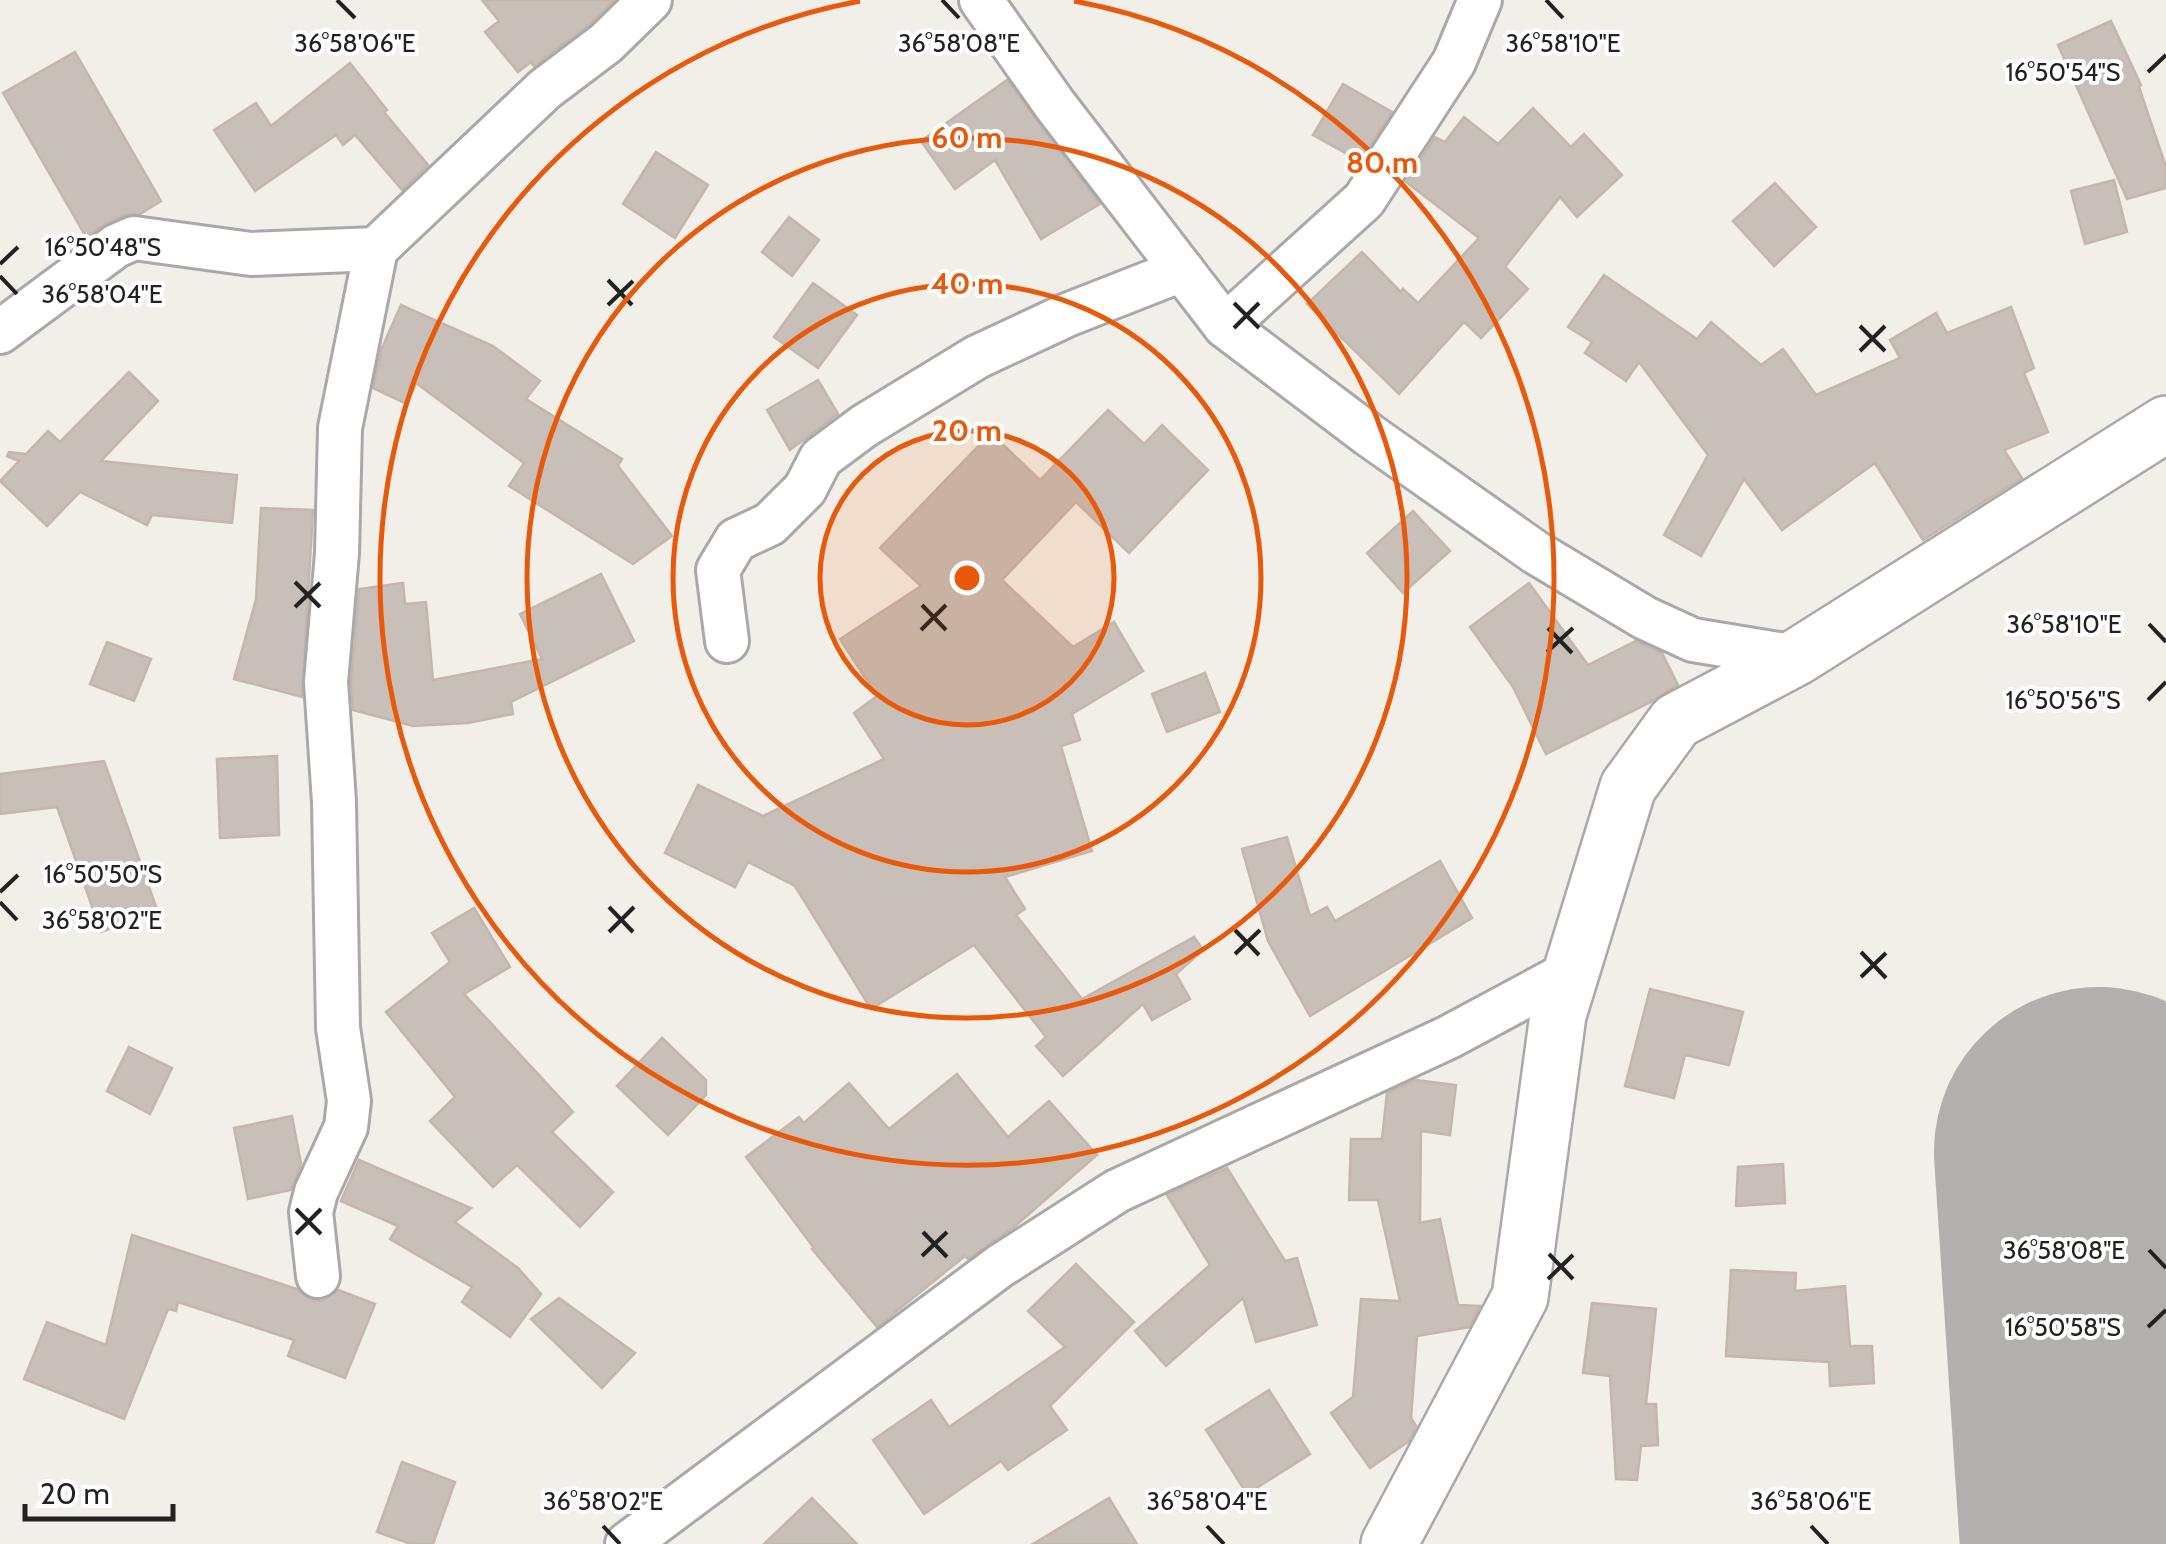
<svg xmlns="http://www.w3.org/2000/svg" width="2166" height="1544" font-family="Cabin,sans-serif">
	<style>
		.lines { fill: none; stroke-linecap: round; stroke-linejoin: round }
		.runway { stroke: #b1b0ac; stroke-width: 330 }
		.building { fill: #c7bfb8; stroke: #c4b6ab; stroke-width: 2.5 }
		.minor-casing { stroke: #a9a9a9; stroke-width: 48 }
		.tertiary-casing { stroke: #a9a9a9; stroke-width: 60 }
		.minor { stroke: #fff; stroke-width: 42 }
		.tertiary { stroke: #fff; stroke-width: 55 }
		.ticks { fill: none; stroke: #222; stroke-width: 4 }
		.ring { fill: none; stroke: #e8590c; stroke-width: 5 }
		.ticks-label { font-size: 25px; text-anchor: middle; fill: #222; stroke: #fff; stroke-width: 8; stroke-linejoin: round; paint-order: stroke }
		.centre { fill: #e8590c; stroke: #fff; stroke-width: 5 }
		.ring-label { font-size: 30px; text-anchor: middle; font-weight: bold; fill: #e8590c; stroke: #fff; stroke-width: 8; stroke-linejoin: round; paint-order: stroke }
	</style>
	<rect width="100%" height="100%" fill="#f2efe9"/>
	<g class="lines">
		<polyline class="runway" points="2099,1152 2125,1544"/>
	</g>
	<g class="building">
		<polygon points="482,0 614,0 590,24 534,66 531,62 518,72 485,32 499,21"/>
		<polygon points="2111,21 2141,85 2139,87 2166,167 2166,188 2127,199 2058,45"/>
		<polygon points="75,52 161,201 140,214 124,215 106,223 86,237 3,93"/>
		<polygon points="350,63 387,110 384,112 428,165 402,190 355,135 343,145 336,135 255,191 214,130 256,103 271,126"/>
		<polygon points="1007,80 1100,204 1041,239 995,160 955,189 921,141"/>
		<polygon points="1343,84 1392,112 1360,161 1313,135"/>
		<polygon points="1533,108 1571,147 1584,134 1622,175 1577,217 1560,197 1505,267 1528,289 1481,338 1464,322 1399,394 1307,304 1362,252 1401,292 1403,289 1418,303 1479,238 1406,182 1435,137 1445,142 1464,117 1498,144"/>
		<polygon points="656,152 708,185 675,238 623,204"/>
		<polygon points="2114,180 2127,232 2085,244 2071,191"/>
		<polygon points="1775,183 1816,227 1774,266 1733,221"/>
		<polygon points="789,217 819,240 792,276 762,252"/>
		<polygon points="1604,275 1697,339 1711,322 1761,365 1783,349 1816,395 1900,358 1890,340 1936,313 1947,333 2011,307 2034,368 2024,373 2048,432 2004,450 2022,478 1923,540 1875,463 1782,530 1744,479 1701,556 1664,535 1708,455 1639,362 1626,381 1585,353 1592,342 1568,327"/>
		<polygon points="813,283 857,315 818,368 774,337"/>
		<polygon points="401,305 493,346 540,381 526,399 622,459 618,466 672,536 633,564 509,486 524,463 416,383 407,404 373,388 382,348"/>
		<polygon points="129,372 158,401 101,461 237,475 232,523 152,515 147,525 80,492 47,526 0,481 19,461 7,456 9,452 26,454 48,431 60,442"/>
		<polygon points="818,380 838,414 790,450 767,410"/>
		<polygon points="1108,410 1144,444 1162,425 1208,470 1129,553 1076,502 1002,580 1073,647 1114,622 1143,671 1072,714 1080,740 1061,746 1092,851 1005,877 1025,909 1016,915 1082,999 1194,937 1203,950 1176,974 1190,999 1152,1020 1143,1004 1063,1076 1036,1046 1046,1037 974,945 871,1009 795,886 748,862 735,887 665,853 698,785 763,816 884,759 854,713 877,696 840,639 921,586 880,548 991,433 1040,480"/>
		<polygon points="261,508 313,510 302,697 234,679 256,599"/>
		<polygon points="1413,511 1450,551 1403,593 1367,553"/>
		<polygon points="601,574 634,641 511,702 513,714 468,723 413,726 353,710 351,682 359,589 403,583 405,604 426,602 433,680 542,659 520,614"/>
		<polygon points="1529,583 1588,665 1636,641 1662,653 1678,685 1651,702 1546,754 1513,687 1470,627"/>
		<polygon points="107,642 151,659 134,701 90,684"/>
		<polygon points="1205,673 1220,712 1167,732 1152,694"/>
		<polygon points="277,756 279,835 220,838 217,759"/>
		<polygon points="104,761 158,912 101,932 57,807 0,814 0,774"/>
		<polygon points="1287,837 1310,916 1327,907 1335,921 1440,861 1472,918 1310,1016 1268,941 1242,849"/>
		<polygon points="474,908 510,967 464,994 573,1112 552,1132 613,1192 580,1227 517,1165 493,1187 430,1121 455,1097 386,1012 450,962 432,933"/>
		<polygon points="1650,989 1743,1012 1729,1065 1685,1055 1674,1098 1625,1086"/>
		<polygon points="662,1038 706,1080 706,1095 668,1135 617,1086"/>
		<polygon points="129,1047 172,1068 150,1114 107,1091"/>
		<polygon points="957,1074 1008,1137 1049,1101 1097,1155 1013,1228 968,1259 965,1256 877,1327 812,1249 814,1248 746,1157 799,1117 804,1123 849,1083 889,1129"/>
		<polygon points="1416,1080 1456,1085 1450,1135 1421,1131 1420,1223 1440,1219 1458,1305 1480,1306 1469,1327 1417,1336 1411,1418 1416,1426 1408,1442 1370,1468 1331,1413 1353,1397 1361,1299 1400,1301 1378,1200 1349,1200 1351,1139 1382,1139 1387,1093"/>
		<polygon points="292,1116 301,1164 291,1190 248,1199 234,1128"/>
		<polygon points="359,1160 471,1208 455,1222 518,1268 541,1294 510,1337 462,1302 472,1287 390,1239 398,1226 341,1201"/>
		<polygon points="1783,1164 1785,1203 1736,1206 1738,1167"/>
		<polygon points="1227,1168 1285,1261 1297,1258 1317,1325 1256,1342 1243,1298 1166,1366 1135,1331 1210,1265 1167,1195"/>
		<polygon points="132,1235 297,1289 309,1299 322,1301 338,1290 375,1304 345,1378 288,1356 294,1340 178,1302 176,1311 168,1309 124,1419 24,1379 47,1322 106,1345"/>
		<polygon points="1076,1264 1134,1322 1050,1406 1067,1430 1008,1470 1001,1461 924,1514 873,1440 931,1400 949,1427 1065,1347 1028,1311"/>
		<polygon points="1731,1270 1796,1273 1795,1291 1845,1286 1850,1346 1872,1346 1874,1383 1830,1386 1829,1362 1726,1356"/>
		<polygon points="559,1298 635,1353 602,1388 531,1319"/>
		<polygon points="1592,1303 1656,1309 1646,1404 1656,1404 1658,1445 1641,1446 1637,1480 1616,1479 1610,1376 1583,1373"/>
		<polygon points="1269,1390 1310,1454 1247,1494 1206,1430"/>
		<polygon points="402,1462 455,1482 433,1544 411,1544 377,1532"/>
		<polygon points="812,1498 857,1544 764,1544"/>
		<polygon points="1109,1498 1137,1544 1033,1544"/>
	</g>
	<g class="lines">
		<defs>
			<g id="minor">
				<polyline points="981,0 1055,105 1225,326 1369,435 1535,552 1645,618 1693,640 1797,657"/>
				<polyline points="1225,326 1364,200 1454,62 1480,0"/>
				<polyline points="0,332 116,246 134,238 251,254 376,249"/>
				<polyline points="727,641 718,570 736,540 770,524 805,489 821,458 864,426 977,357 1067,315 1182,270"/>
				<polyline points="318,1276 311,1212 316,1192 346,1127 349,1101 338,1028 334,802 326,682 337,553 340,428 376,249 545,89 606,43 650,0"/>
				<polyline points="627,1544 1000,1266 1117,1191 1449,1037 1570,972"/>
			</g>
			<polyline id="tertiary" points="1389,1544 1520,1297 1558,1015 1628,787 1676,721 1797,657 2166,424"/>
		</defs>
		<use href="#minor" class="minor-casing"/>
		<use href="#tertiary" class="tertiary-casing"/>
		<use href="#minor" class="minor"/>
		<use href="#tertiary" class="tertiary"/>
	</g>
	<path class="ticks" d="M337 0 355 18M942 0 959 18M1546 0 1563 18M2148 72 2166 55M0 264 18 247M0 276 17 294M608 280 632 305M1234 303 1259 328M608 305 633 281M1860 326 1885 351M1234 328 1259 303M1860 351 1885 326M295 582 320 607M922 605 946 630M295 607 320 583M2149 624 2166 642M1548 628 1572 653M921 630 946 605M1547 652 1573 628M2148 700 2166 682M0 892 18 875M0 902 17 920M609 907 633 932M1235 930 1259 955M609 932 634 907M1861 952 1886 978M1235 954 1260 930M1861 977 1886 953M296 1209 321 1234M923 1232 947 1257M296 1234 321 1209M2149 1250 2166 1268M1549 1254 1573 1279M922 1256 947 1232M1548 1279 1573 1255M2148 1327 2166 1310M603 1526 620 1544M1207 1526 1224 1544M1811 1526 1828 1544"/>
	<circle cx="967" cy="578" r="147" fill="#e8590c" fill-opacity=".12"/>
	<g class="ring">
		<circle cx="967" cy="578" r="147"/>
		<circle cx="967" cy="578" r="294"/>
		<circle cx="967" cy="578" r="440"/>
		<path d="M1074 1A587 587 0 1 1 860 1"/>
	</g>
	<g class="ticks-label">
		<text x="959" y="52">36°58'08"E</text>
		<text x="1563" y="52">36°58'10"E</text>
		<text x="355" y="52">36°58'06"E</text>
		<text x="2063" y="81">16°50'54"S</text>
		<text x="103" y="256">16°50'48"S</text>
		<text x="102" y="303">36°58'04"E</text>
		<text x="2064" y="633">36°58'10"E</text>
		<text x="2063" y="709">16°50'56"S</text>
		<text x="103" y="883">16°50'50"S</text>
		<text x="102" y="929">36°58'02"E</text>
		<text x="2064" y="1259">36°58'08"E</text>
		<text x="2063" y="1336">16°50'58"S</text>
		<text x="603" y="1510">36°58'02"E</text>
		<text x="1207" y="1510">36°58'04"E</text>
		<text x="1811" y="1510">36°58'06"E</text>
	</g>
	<circle cx="967" cy="578" r="15" class="centre"/>
	<g class="ring-label">
		<text x="967" y="148">60 m</text>
		<text x="1382" y="173">80 m</text>
		<text x="967" y="294">40 m</text>
		<text x="967" y="441">20 m</text>
	</g>
	<path d="M25 1504v15h148v-15" fill="none" stroke="#222222" stroke-width="5"/>
	<text x="40" y="1504" font-size="30" fill="#222222" stroke="#ffffff" stroke-width="8" paint-order="stroke">20 m</text>
</svg>
